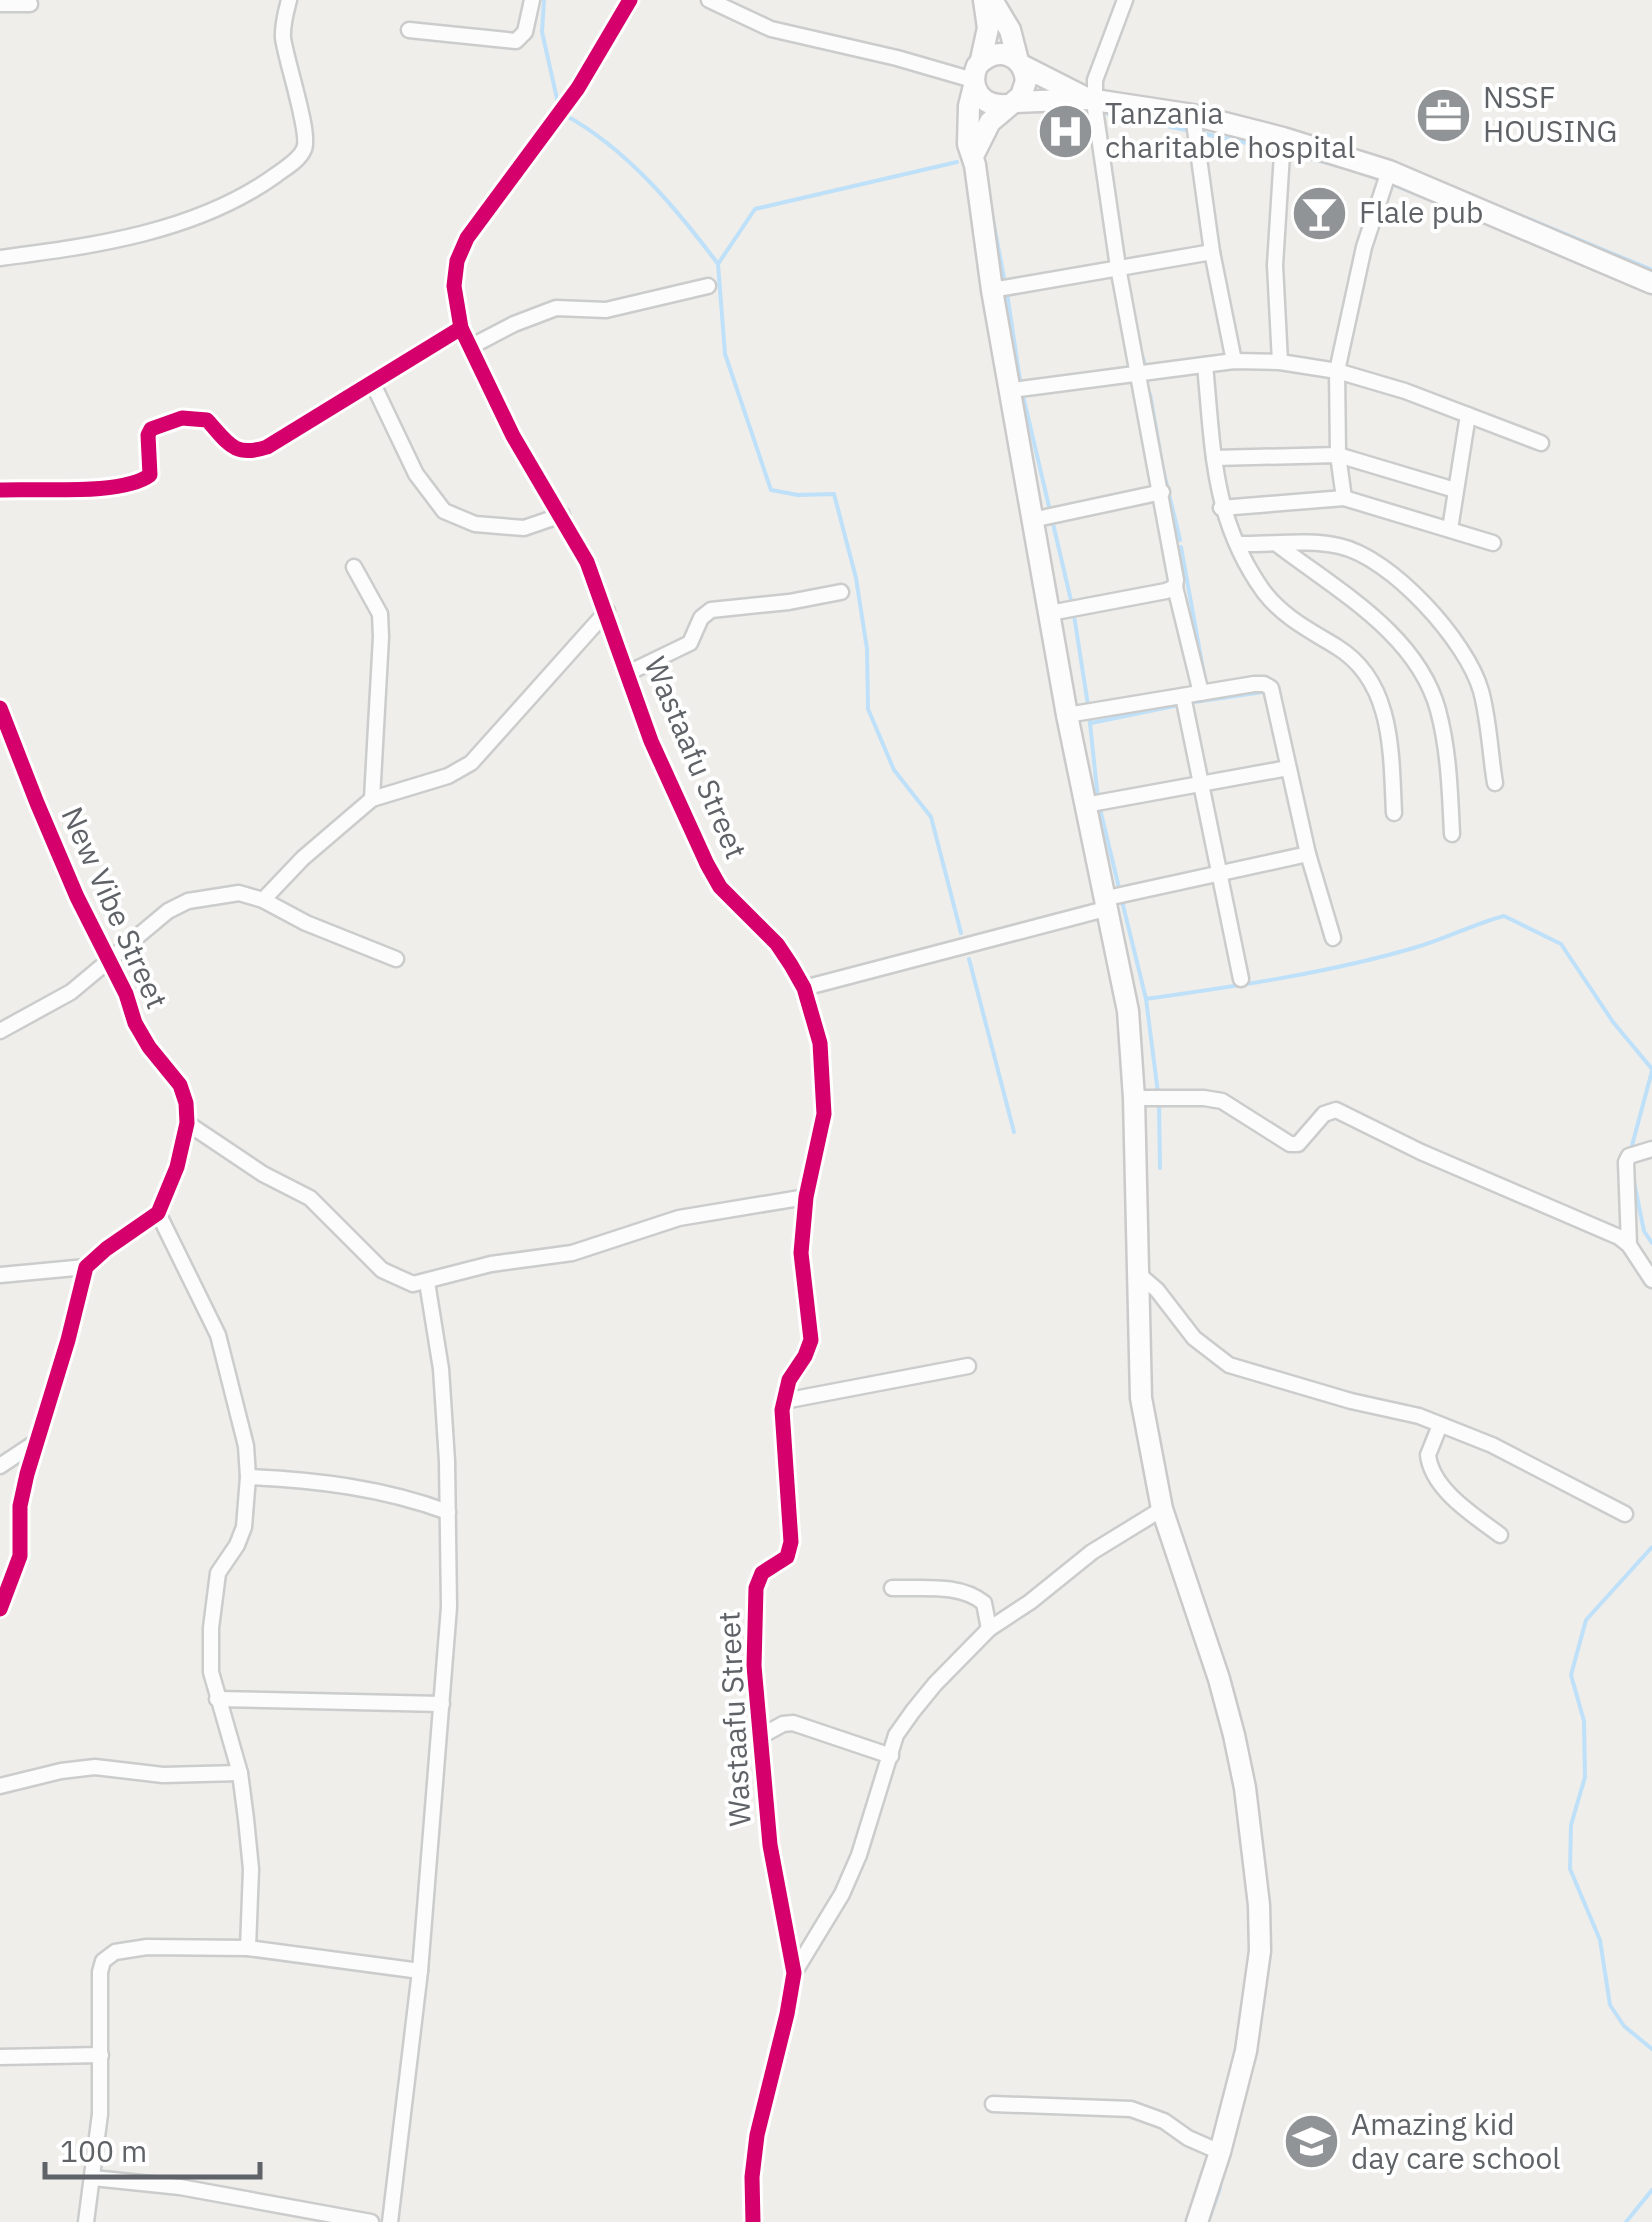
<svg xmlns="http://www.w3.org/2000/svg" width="1652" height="2222" font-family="'IBM Plex Sans',sans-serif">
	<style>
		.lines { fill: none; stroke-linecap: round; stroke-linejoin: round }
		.stream { stroke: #bfe0f9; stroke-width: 4 }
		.street-casing { stroke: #cbcccc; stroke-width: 19 }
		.secondary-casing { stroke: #cacacb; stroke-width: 25 }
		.street { stroke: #fdfcfc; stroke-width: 14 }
		.secondary { stroke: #fdfcfc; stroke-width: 20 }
		.cycleway-casing { stroke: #fff; stroke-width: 21 }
		.cycleway { stroke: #d6006c; stroke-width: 15 }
		.labels { text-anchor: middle; stroke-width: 8; stroke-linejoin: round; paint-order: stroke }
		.poi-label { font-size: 30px; fill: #5f6368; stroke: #fff; text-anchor: start }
		.street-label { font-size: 30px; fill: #5f6368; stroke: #fff }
	</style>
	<rect width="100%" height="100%" fill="#efeeea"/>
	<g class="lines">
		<g class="stream">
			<polyline points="544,0 542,32 558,103"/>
			<polyline points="1108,114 1191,131"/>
			<path d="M565 115C627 149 676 208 718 264"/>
			<polyline points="1201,133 1279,150"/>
			<polyline points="1288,152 1342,167"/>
			<polyline points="957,162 755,209 718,264 725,354 771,490 798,495 834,494 856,578 867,649 868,709 894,770 931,817 961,933"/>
			<polyline points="1361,172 1380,180"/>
			<polyline points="1389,183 1440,204"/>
			<polyline points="1478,198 1652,270"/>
			<polyline points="990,204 1005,283"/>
			<polyline points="1532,243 1624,282"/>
			<polyline points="1007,293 1021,387 1073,609 1088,705"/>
			<polyline points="1140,349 1146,368"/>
			<polyline points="1150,394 1163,469 1180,540"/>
			<polyline points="1181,547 1205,680"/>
			<polyline points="1188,703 1263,692"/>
			<polyline points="1089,714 1098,799"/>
			<polyline points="1091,723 1179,705"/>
			<polyline points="1100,809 1120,892"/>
			<polyline points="1122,901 1146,999 1158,1093"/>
			<polyline points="969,959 1014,1132"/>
			<path d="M1146 999C1237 986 1329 973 1417 947 1447 938 1474 924 1504 916L1561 944 1613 1022 1652 1069"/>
			<polyline points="1159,1102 1160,1168"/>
			<polyline points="1630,1153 1652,1071"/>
			<polyline points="1633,1177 1644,1231 1652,1243"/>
			<polyline points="1652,1547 1586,1620 1571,1675 1584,1721 1585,1777 1571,1825 1570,1869 1600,1940 1610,2005 1624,2026 1652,2049"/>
			<polyline points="1208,2222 1220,2188"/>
			<polyline points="1626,2222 1652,2190"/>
		</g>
		<defs>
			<g id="street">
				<polyline points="630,0 578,88 467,238 457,261 454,286 461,328 513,436 587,562 651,741 707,864 720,887 777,944 791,965 804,988 820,1043 824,1114 806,1197 801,1253 811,1340 805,1356 789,1380 782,1410 791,1542 787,1557 762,1573 756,1588 754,1666 770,1845 794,1973 787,2014 757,2135 752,2177 753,2222"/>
				<polyline points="709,0 771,29 897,58 973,80"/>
				<polyline points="0,4 30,4"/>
				<polyline points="409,30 516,41 525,32 532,0"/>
				<polyline points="1193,115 1212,252 1234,361"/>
				<path d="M0 258C94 246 197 232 276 175 285 168 299 161 304 149 311 134 286 61 283 38 282 25 286 12 289 0"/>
				<polyline points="992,290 1212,252"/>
				<polyline points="472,346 514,324 556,308 606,310 708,286"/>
				<polyline points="1280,362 1275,265 1283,138"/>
				<path d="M1205 365C1213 448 1212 520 1264 592 1283 617 1311 631 1337 647 1394 682 1391 754 1394 813"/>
				<polyline points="373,384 416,474 444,511 475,524 524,528 562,515"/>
				<polyline points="1012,390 1234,361 1280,362 1337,371 1405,391 1541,443"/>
				<polyline points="1214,458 1338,455 1455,490"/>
				<path d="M0 490C37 488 122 496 150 475L148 435 151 429 182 418 207 420C228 443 234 458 267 447L461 328"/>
				<polyline points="1344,498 1338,455 1337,371 1364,247 1389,171"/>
				<polyline points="1221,508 1344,498 1493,543"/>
				<polyline points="1032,520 1162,492"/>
				<polyline points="1450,529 1468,415"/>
				<path d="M1238 544C1270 545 1307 539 1339 546 1391 557 1467 641 1481 691 1489 720 1490 753 1495 783"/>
				<path d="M1278 545C1338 591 1417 634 1438 710 1449 751 1450 793 1452 834"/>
				<polyline points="354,567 380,614 381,637 372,799"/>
				<polyline points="1175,587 1201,693"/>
				<polyline points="1050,613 1166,591 1175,587 1176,580 1118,267 1095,109 1095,80 1125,0"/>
				<polyline points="628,673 690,643 701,618 711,610 789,602 841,592"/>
				<polyline points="1183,696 1241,979"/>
				<polyline points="0,708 37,803 77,897 126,994 135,1023 149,1047 180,1085 186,1103 187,1123 177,1167 158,1213 106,1249 86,1267 68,1340 27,1474 20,1506 20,1556 0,1609"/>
				<polyline points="1067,715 1254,684 1264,684 1271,688 1308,854 1333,938"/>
				<polyline points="1085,805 1288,768"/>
				<polyline points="1107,898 1308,854"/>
				<polyline points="263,900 303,858 372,799 448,776 471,763 607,611"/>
				<polyline points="804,988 1109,908"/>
				<polyline points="0,1031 71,992 168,911 188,901 239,893 263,900 306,923 396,959"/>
				<polyline points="1134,1098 1204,1098 1222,1101 1290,1144 1298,1144 1324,1114 1336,1110 1421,1152 1619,1237 1629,1245 1652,1280"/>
				<polyline points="187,1123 263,1174 310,1198 382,1270 413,1284 491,1264 572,1253 679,1218 806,1197"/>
				<polyline points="158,1213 218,1335 246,1446 248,1477 244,1527 237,1545 218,1573 211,1628 211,1672 240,1773 246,1819 251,1869 248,1948"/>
				<polyline points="1629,1245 1626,1162 1629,1156 1652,1149"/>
				<polyline points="1136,1272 1157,1290 1194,1338 1229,1365 1351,1401 1419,1416 1492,1445 1625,1514"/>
				<polyline points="0,1275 86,1267"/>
				<polyline points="784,1401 968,1366"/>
				<path d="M1440 1425 1428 1455C1432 1490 1475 1516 1500 1535"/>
				<polyline points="0,1466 36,1442"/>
				<path d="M248 1477C317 1480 383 1488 448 1512"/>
				<path d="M892 1588C922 1589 959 1583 984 1603L989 1629"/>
				<polyline points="217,1699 442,1704"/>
				<polyline points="761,1736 783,1724 793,1723 891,1756"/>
				<polyline points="0,1786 61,1771 95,1767 163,1775 240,1773"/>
				<polyline points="794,1973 842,1894 859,1855 896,1735 913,1711 935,1684 989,1629 1030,1602 1092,1552 1162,1509"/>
				<polyline points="0,2057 101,2055"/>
				<polyline points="993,2104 1131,2109 1164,2121 1188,2138 1220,2152"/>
				<polyline points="93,2178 180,2187 371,2222"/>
				<polyline points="86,2222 100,2114 100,1972 103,1961 115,1952 147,1947 248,1948 420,1971"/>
				<polyline points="390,2222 420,1971 449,1607 447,1461 441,1369 427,1282"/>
			</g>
			<g id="secondary">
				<polyline points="992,0 1010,30 1018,61"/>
				<polyline points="981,60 988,28 984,0"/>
				<polyline points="1023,66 1086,98"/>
				<polyline points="974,86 969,106 968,144 975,165 992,290 1067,715 1128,1011 1134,1098 1141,1398 1162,1509 1219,1679 1234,1735 1245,1788 1259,1905 1260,1951 1246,2051 1220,2152 1197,2222"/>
				<polyline points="1015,102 1088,99 1193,115 1283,138 1389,171 1652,283"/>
				<path d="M973 156 990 122 1021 96 1026 81C1023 53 996 45 977 66 968 89 982 107 1007 105"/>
			</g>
		</defs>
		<use href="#street" class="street-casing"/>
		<use href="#secondary" class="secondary-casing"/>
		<use href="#street" class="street"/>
		<use href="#secondary" class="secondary"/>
		<defs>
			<g id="cycleway">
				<polyline points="630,0 578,88 467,238 457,261 454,286 461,328 513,436 587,562 651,741 707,864 720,887 777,944 791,965 804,988 820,1043 824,1114 806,1197 801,1253 811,1340 805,1356 789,1380 782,1410 791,1542 787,1557 762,1573 756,1588 754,1666 770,1845 794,1973 787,2014 757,2135 752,2177 753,2222"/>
				<path d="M0 490C37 488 122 496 150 475L148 435 151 429 182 418 207 420C228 443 234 458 267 447L461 328"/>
				<polyline points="0,708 37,803 77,897 126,994 135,1023 149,1047 180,1085 186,1103 187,1123 177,1167 158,1213 106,1249 86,1267 68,1340 27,1474 20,1506 20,1556 0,1609"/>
			</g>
		</defs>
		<use href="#cycleway" class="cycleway-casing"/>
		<use href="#cycleway" class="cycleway"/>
	</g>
	<defs>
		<symbol id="office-disc" viewBox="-11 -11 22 22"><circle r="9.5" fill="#919496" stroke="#fff"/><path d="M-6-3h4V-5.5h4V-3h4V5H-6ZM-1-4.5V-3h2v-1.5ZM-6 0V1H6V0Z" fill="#fff"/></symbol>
		<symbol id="hospital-disc" viewBox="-11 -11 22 22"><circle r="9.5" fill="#919496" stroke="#fff"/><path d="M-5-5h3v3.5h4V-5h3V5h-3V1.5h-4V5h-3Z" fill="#fff"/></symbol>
		<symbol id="bar-disc" viewBox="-11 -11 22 22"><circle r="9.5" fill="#919496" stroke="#fff"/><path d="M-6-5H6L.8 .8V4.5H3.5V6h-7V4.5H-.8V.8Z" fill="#fff"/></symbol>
		<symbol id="school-disc" viewBox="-11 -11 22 22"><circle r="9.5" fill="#919496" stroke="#fff"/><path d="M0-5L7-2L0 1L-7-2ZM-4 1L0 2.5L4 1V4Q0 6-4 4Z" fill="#fff"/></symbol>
	</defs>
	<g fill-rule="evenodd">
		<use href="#office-disc" x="1412" y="84" width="63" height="63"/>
		<use href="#hospital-disc" x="1034" y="100" width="63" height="63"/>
		<use href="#bar-disc" x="1288" y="182" width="63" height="63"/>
		<use href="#school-disc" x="1280" y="2110" width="63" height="63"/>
	</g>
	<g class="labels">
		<g class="poi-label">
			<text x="1483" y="108">NSSF<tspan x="1483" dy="34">HOUSING</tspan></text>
			<text x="1105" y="124">Tanzania<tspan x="1105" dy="34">charitable hospital</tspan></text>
			<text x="1359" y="223">Flale pub</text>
			<text x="1351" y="2135">Amazing kid<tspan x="1351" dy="34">day care school</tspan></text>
		</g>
		<g class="street-label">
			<text transform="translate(695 758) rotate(67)" y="10">Wastaafu Street</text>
			<text transform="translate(114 908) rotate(66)" y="10">New Vibe Street</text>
			<text transform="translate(735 1719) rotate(-93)" y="10">Wastaafu Street</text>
		</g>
	</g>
	<path d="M45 2162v15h215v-15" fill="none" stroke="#5f6368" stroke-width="5"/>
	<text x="60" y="2162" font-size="30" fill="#5f6368" stroke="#ffffff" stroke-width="8" paint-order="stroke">100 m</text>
</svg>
